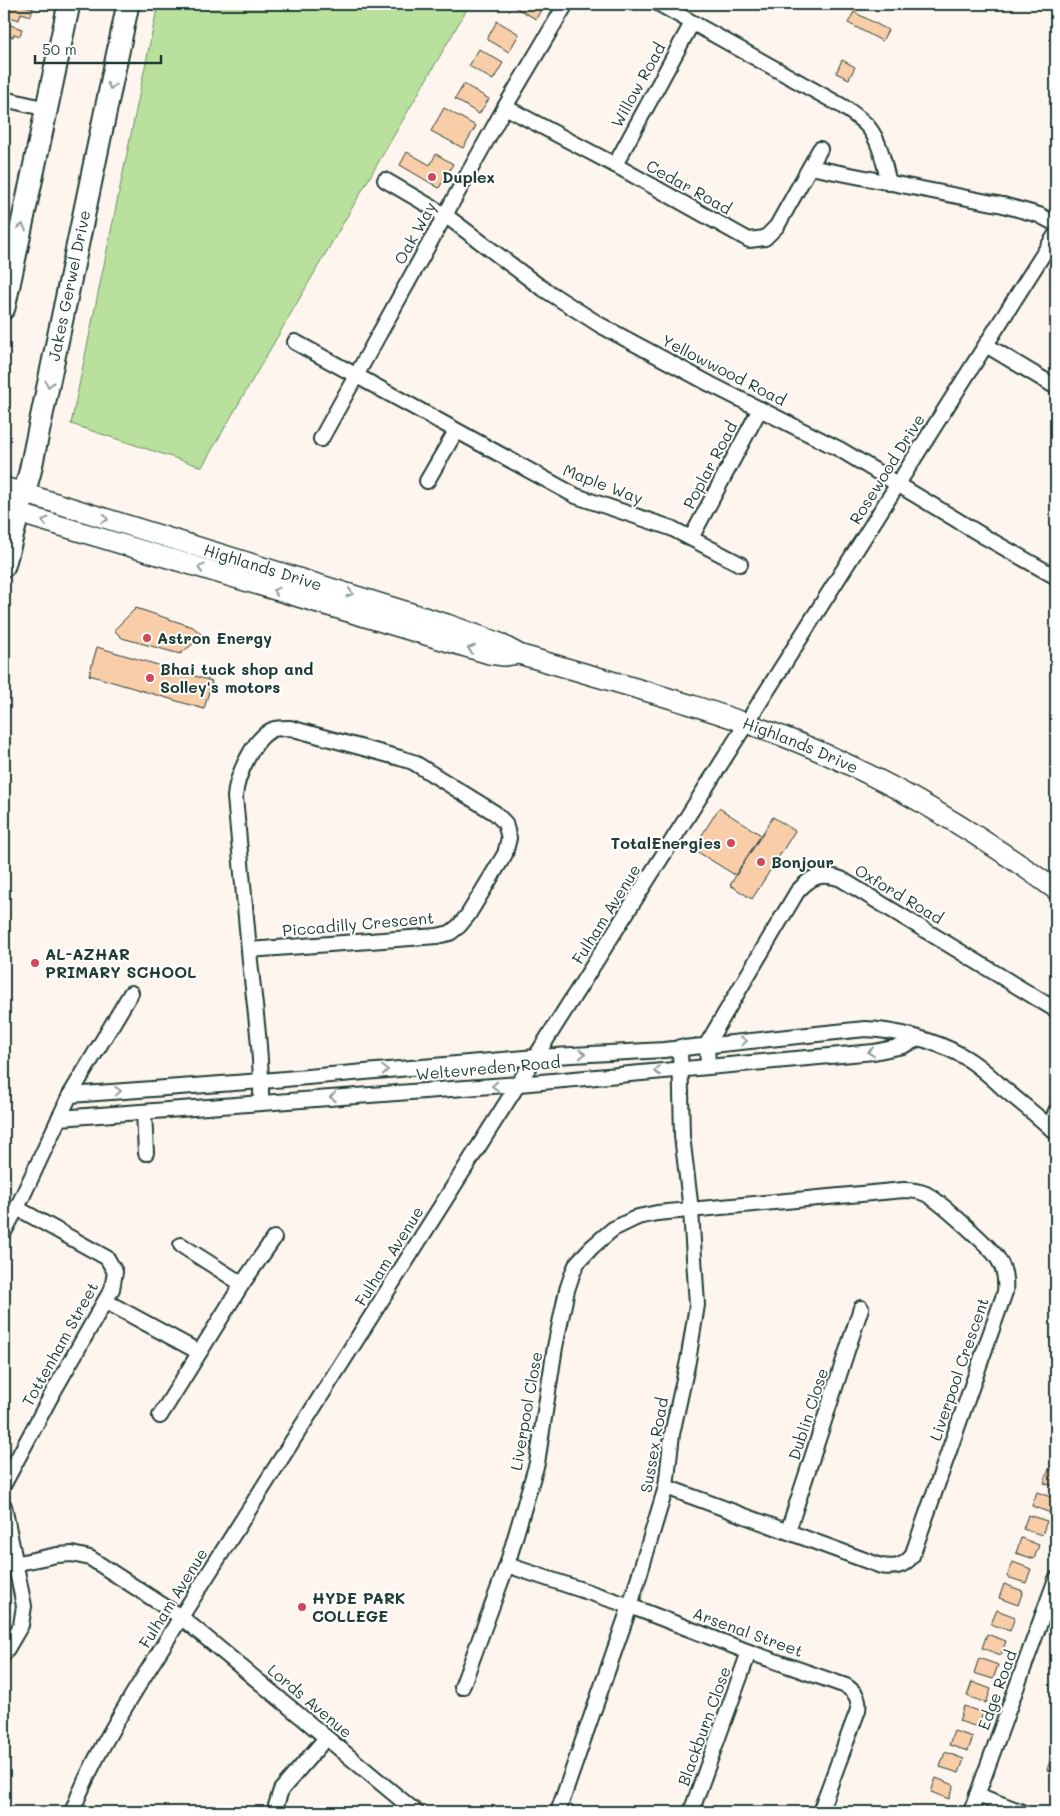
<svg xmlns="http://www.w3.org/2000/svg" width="1060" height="1816" font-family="Mali,sans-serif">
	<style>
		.green { fill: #b9e09c; stroke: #6c8e68 }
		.building { fill: #facda9; stroke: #1f3d34 }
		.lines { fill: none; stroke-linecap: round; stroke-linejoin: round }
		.street-casing { stroke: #1f3d34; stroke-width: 18 }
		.secondary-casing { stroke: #1f3d34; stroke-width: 22 }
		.primary-casing { stroke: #1f3d34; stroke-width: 25 }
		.street { stroke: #fff; stroke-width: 14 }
		.secondary { stroke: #fff; stroke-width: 19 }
		.primary { stroke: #fff; stroke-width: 21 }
		.oneway { stroke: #8f9e9a }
		.poi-dot { fill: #d1495b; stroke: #fff; stroke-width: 2 }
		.labels { text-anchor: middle; stroke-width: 4; stroke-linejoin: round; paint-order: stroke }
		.street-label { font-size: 16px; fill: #1f3d34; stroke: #fff }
		.poi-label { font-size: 16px; font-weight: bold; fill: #1f3d34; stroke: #fff; text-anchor: start }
	</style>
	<rect width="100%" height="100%" fill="#fef5ee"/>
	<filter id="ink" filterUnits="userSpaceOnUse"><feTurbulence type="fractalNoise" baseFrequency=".02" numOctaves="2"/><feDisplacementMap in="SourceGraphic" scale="10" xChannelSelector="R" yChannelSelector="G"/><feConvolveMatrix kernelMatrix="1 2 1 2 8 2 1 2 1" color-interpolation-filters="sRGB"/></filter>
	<g filter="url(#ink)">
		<polygon class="green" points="158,4 470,4 202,467 71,424"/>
		<g class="building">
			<polygon points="4,4 15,4 33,8 31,16 21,13 19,20 4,15"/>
			<polygon points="509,4 544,4 536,19"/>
			<polygon points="854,12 888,30 882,41 848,23"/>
			<polygon points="497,21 519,34 509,52 487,39"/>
			<polygon points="10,25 22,29 20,36 14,34 13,37 6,35"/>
			<polygon points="479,49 503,63 493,80 469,66"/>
			<polygon points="842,60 855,67 849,79 836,73"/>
			<polygon points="464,84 489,99 479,114 455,99"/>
			<polygon points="444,108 476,126 463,148 431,131"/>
			<polygon points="407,152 430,165 436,154 453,164 439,188 400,165"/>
			<polygon points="136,608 193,627 203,636 180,654 122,638 114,630"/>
			<polygon points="97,647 212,681 204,709 89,675"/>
			<polygon points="719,808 761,835 735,875 693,849"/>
			<polygon points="773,817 795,831 752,899 730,885"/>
			<polygon points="1049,1469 1056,1471 1056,1487 1044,1483"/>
			<polygon points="1037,1492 1056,1499 1051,1513 1032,1506"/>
			<polygon points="1028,1515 1047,1521 1042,1535 1023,1529"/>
			<polygon points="1021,1538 1039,1545 1034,1559 1016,1553"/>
			<polygon points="1013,1562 1031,1569 1026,1583 1007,1577"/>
			<polygon points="1004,1584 1023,1591 1018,1605 999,1598"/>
			<polygon points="997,1610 1015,1617 1010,1631 991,1624"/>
			<polygon points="987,1634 1006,1641 1001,1655 982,1648"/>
			<polygon points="979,1658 998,1665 993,1679 974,1673"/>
			<polygon points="972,1682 991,1689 986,1703 967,1696"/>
			<polygon points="964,1706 983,1713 978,1727 959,1721"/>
			<polygon points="954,1731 973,1737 968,1751 949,1745"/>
			<polygon points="945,1752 964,1759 959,1773 940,1767"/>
			<polygon points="1052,1755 1056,1757 1056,1773 1047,1770"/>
			<polygon points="936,1778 954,1785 949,1799 931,1792"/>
		</g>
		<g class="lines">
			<defs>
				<g id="street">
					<path d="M659 4 842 106C851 112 862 119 869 128 881 143 884 165 889 183"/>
					<polyline points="4,99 47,109"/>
					<polyline points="505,107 615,165 749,240 765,238 777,226 820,149"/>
					<polyline points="615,165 692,23"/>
					<polyline points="810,167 1003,205 1039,215 1056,224"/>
					<polyline points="385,180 445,215 539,286 600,325 710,384 841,450 985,537 1056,577"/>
					<polyline points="295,342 576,496 671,528 740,564"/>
					<polyline points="986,345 1056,387"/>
					<polyline points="321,439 505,107 566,4"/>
					<polyline points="427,481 456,431"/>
					<polyline points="691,538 760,409"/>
					<path d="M249 950 437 936 450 933 459 926 468 915 505 854 509 838 505 823 495 813 413 762 400 758 290 728C285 728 279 728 274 729 254 736 236 777 235 797 240 851 245 906 250 961 255 1008 262 1055 261 1103"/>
					<path d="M708 1066 707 1044 797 892C811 876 821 872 841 879L1056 1010"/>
					<path d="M70 1095 262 1081 536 1057 664 1050 865 1029C895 1030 934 1040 961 1055 976 1063 990 1076 1003 1088 1021 1103 1039 1117 1056 1133"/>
					<polyline points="144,1112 146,1153"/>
					<polyline points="59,1118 519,1084 874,1052 903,1046 918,1039"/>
					<polyline points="1050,1127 1056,1111"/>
					<polyline points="4,1232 17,1208 70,1095 131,993"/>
					<polyline points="181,1245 242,1284"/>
					<polyline points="105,1301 199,1352"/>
					<polyline points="160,1416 242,1284 274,1238"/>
					<polyline points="4,1484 51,1396 105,1301 112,1289 115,1272 107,1258 17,1208"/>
					<polyline points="4,1506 24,1606 21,1625 4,1654"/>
					<polyline points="788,1531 861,1308"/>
					<path d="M507 1565 630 1606 749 1652 846 1686C855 1692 860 1698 858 1710L820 1812"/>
					<polyline points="4,1566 57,1555 72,1554 90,1558 181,1617 416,1812"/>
					<path d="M462 1687 507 1565 537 1463 555 1347 567 1290 573 1272 577 1263 592 1247 613 1229 638 1217 657 1213 904 1190C912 1190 919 1191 926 1194 938 1200 992 1248 998 1259 1005 1269 1006 1281 1005 1292L912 1556C903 1567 894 1568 881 1566L666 1487"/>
					<polyline points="977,1795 1022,1812"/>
					<path d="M72 1812C99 1742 142 1681 181 1617L1056 234"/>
					<polyline points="274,1812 281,1790 326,1738"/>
					<polyline points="558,1812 630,1606 666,1487 672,1434 688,1361 697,1305 691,1210 682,1136 680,1047"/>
					<polyline points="691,1812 749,1652"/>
					<polyline points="971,1812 1056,1579"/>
				</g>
				<g id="secondary">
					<path id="s1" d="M4 487 447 624 497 642 519 654C612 682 707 706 797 742 889 779 976 832 1056 890"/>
					<polyline points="4,509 489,654 504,656 518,654"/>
				</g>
				<g id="primary">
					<polyline points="4,308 69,4"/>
					<path id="s2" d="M4 566 30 472 128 4"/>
				</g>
			</defs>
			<use href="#street" class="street-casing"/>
			<use href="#secondary" class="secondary-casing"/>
			<use href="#primary" class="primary-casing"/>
			<use href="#street" class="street"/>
			<use href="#secondary" class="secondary"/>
			<use href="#primary" class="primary"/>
		</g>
		<defs><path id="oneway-chevron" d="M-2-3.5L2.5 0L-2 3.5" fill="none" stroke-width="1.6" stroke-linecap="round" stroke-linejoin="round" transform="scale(1.25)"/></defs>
		<g class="oneway">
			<use href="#oneway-chevron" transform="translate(111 86) rotate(102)"/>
			<use href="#oneway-chevron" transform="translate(22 227) rotate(-78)"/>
			<use href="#oneway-chevron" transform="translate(49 384) rotate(102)"/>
			<use href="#oneway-chevron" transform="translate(105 519) rotate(16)"/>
			<use href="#oneway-chevron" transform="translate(45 521) rotate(-164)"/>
			<use href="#oneway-chevron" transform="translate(201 568) rotate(-163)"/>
			<use href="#oneway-chevron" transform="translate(276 591) rotate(-162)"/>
			<use href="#oneway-chevron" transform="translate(350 593) rotate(17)"/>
			<use href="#oneway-chevron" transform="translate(471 649) rotate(-163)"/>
			<use href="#oneway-chevron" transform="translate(744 1041) rotate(-5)"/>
			<use href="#oneway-chevron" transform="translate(871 1052) rotate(174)"/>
			<use href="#oneway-chevron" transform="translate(582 1054) rotate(-3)"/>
			<use href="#oneway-chevron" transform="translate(385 1070) rotate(-5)"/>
			<use href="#oneway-chevron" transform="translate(657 1071) rotate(175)"/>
			<use href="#oneway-chevron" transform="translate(495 1086) rotate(176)"/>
			<use href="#oneway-chevron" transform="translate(118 1091) rotate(-4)"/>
			<use href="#oneway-chevron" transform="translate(333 1097) rotate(176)"/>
		</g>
	</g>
	<g class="poi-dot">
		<circle cx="432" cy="177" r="5"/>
		<circle cx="147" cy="638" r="5"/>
		<circle cx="150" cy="678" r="5"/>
		<circle cx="731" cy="843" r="5"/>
		<circle cx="761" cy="862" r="5"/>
		<circle cx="35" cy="963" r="5"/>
		<circle cx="302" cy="1607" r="5"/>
	</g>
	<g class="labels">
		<g class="street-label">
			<text transform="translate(638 85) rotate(-61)" y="6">Willow Road</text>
			<text transform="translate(689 187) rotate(29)" y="6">Cedar Road</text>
			<text transform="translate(415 233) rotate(-61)" y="6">Oak Way</text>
			<text dy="6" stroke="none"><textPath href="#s2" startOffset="288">Jakes Gerwel Drive</textPath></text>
			<text transform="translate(724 370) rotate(27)" y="6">Yellowwood Road</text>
			<text transform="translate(710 465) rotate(-62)" y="6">Poplar Road</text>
			<text transform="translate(887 469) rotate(-58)" y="6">Rosewood Drive</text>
			<text transform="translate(603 484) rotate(21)" y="6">Maple Way</text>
			<text dy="6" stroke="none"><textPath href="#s1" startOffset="271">Highlands Drive</textPath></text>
			<text dy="6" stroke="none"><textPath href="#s1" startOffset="838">Highlands Drive</textPath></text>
			<text transform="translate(899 894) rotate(31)" y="6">Oxford Road</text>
			<text transform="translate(606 914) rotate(-58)" y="6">Fulham Avenue</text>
			<text transform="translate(358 924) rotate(-5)" y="6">Piccadilly Crescent</text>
			<text transform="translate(488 1068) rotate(-5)" y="6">Weltevreden Road</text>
			<text transform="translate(389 1256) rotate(-58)" y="6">Fulham Avenue</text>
			<text transform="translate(60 1344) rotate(-61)" y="6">Tottenham Street</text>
			<text transform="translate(959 1369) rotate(-71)" y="6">Liverpool Crescent</text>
			<text transform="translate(526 1411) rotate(-80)" y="6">Liverpool Close</text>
			<text transform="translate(808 1414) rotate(-72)" y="6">Dublin Close</text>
			<text transform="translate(654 1445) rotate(-80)" y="6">Sussex Road</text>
			<text transform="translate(173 1598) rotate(-58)" y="6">Fulham Avenue</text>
			<text transform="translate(748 1632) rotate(20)" y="6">Arsenal Street</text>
			<text transform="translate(997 1690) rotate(-70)" y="6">Edge Road</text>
			<text transform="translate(310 1701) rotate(40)" y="6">Lords Avenue</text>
			<text transform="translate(704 1726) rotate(-70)" y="6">Blackburn Close</text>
		</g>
		<g class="poi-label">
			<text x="442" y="183">Duplex</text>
			<text x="157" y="644">Astron Energy</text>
			<text x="160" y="675">Bhai tuck shop and<tspan x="160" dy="18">Solley's motors</tspan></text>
			<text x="721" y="849" text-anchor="end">TotalEnergies</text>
			<text x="771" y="868">Bonjour</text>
			<text x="45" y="960">AL-AZHAR<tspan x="45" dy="18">PRIMARY SCHOOL</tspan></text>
			<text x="312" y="1604">HYDE PARK<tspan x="312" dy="18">COLLEGE</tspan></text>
		</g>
	</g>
	<rect width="1060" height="1816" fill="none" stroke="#fff" stroke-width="20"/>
	<rect x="10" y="10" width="1040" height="1796" fill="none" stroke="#1f3d34" stroke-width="2" filter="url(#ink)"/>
	<path d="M35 55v8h126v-8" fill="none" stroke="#1f3d34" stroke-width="2.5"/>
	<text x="42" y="55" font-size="15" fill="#1f3d34" stroke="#ffffff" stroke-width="4" paint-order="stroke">50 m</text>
</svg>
